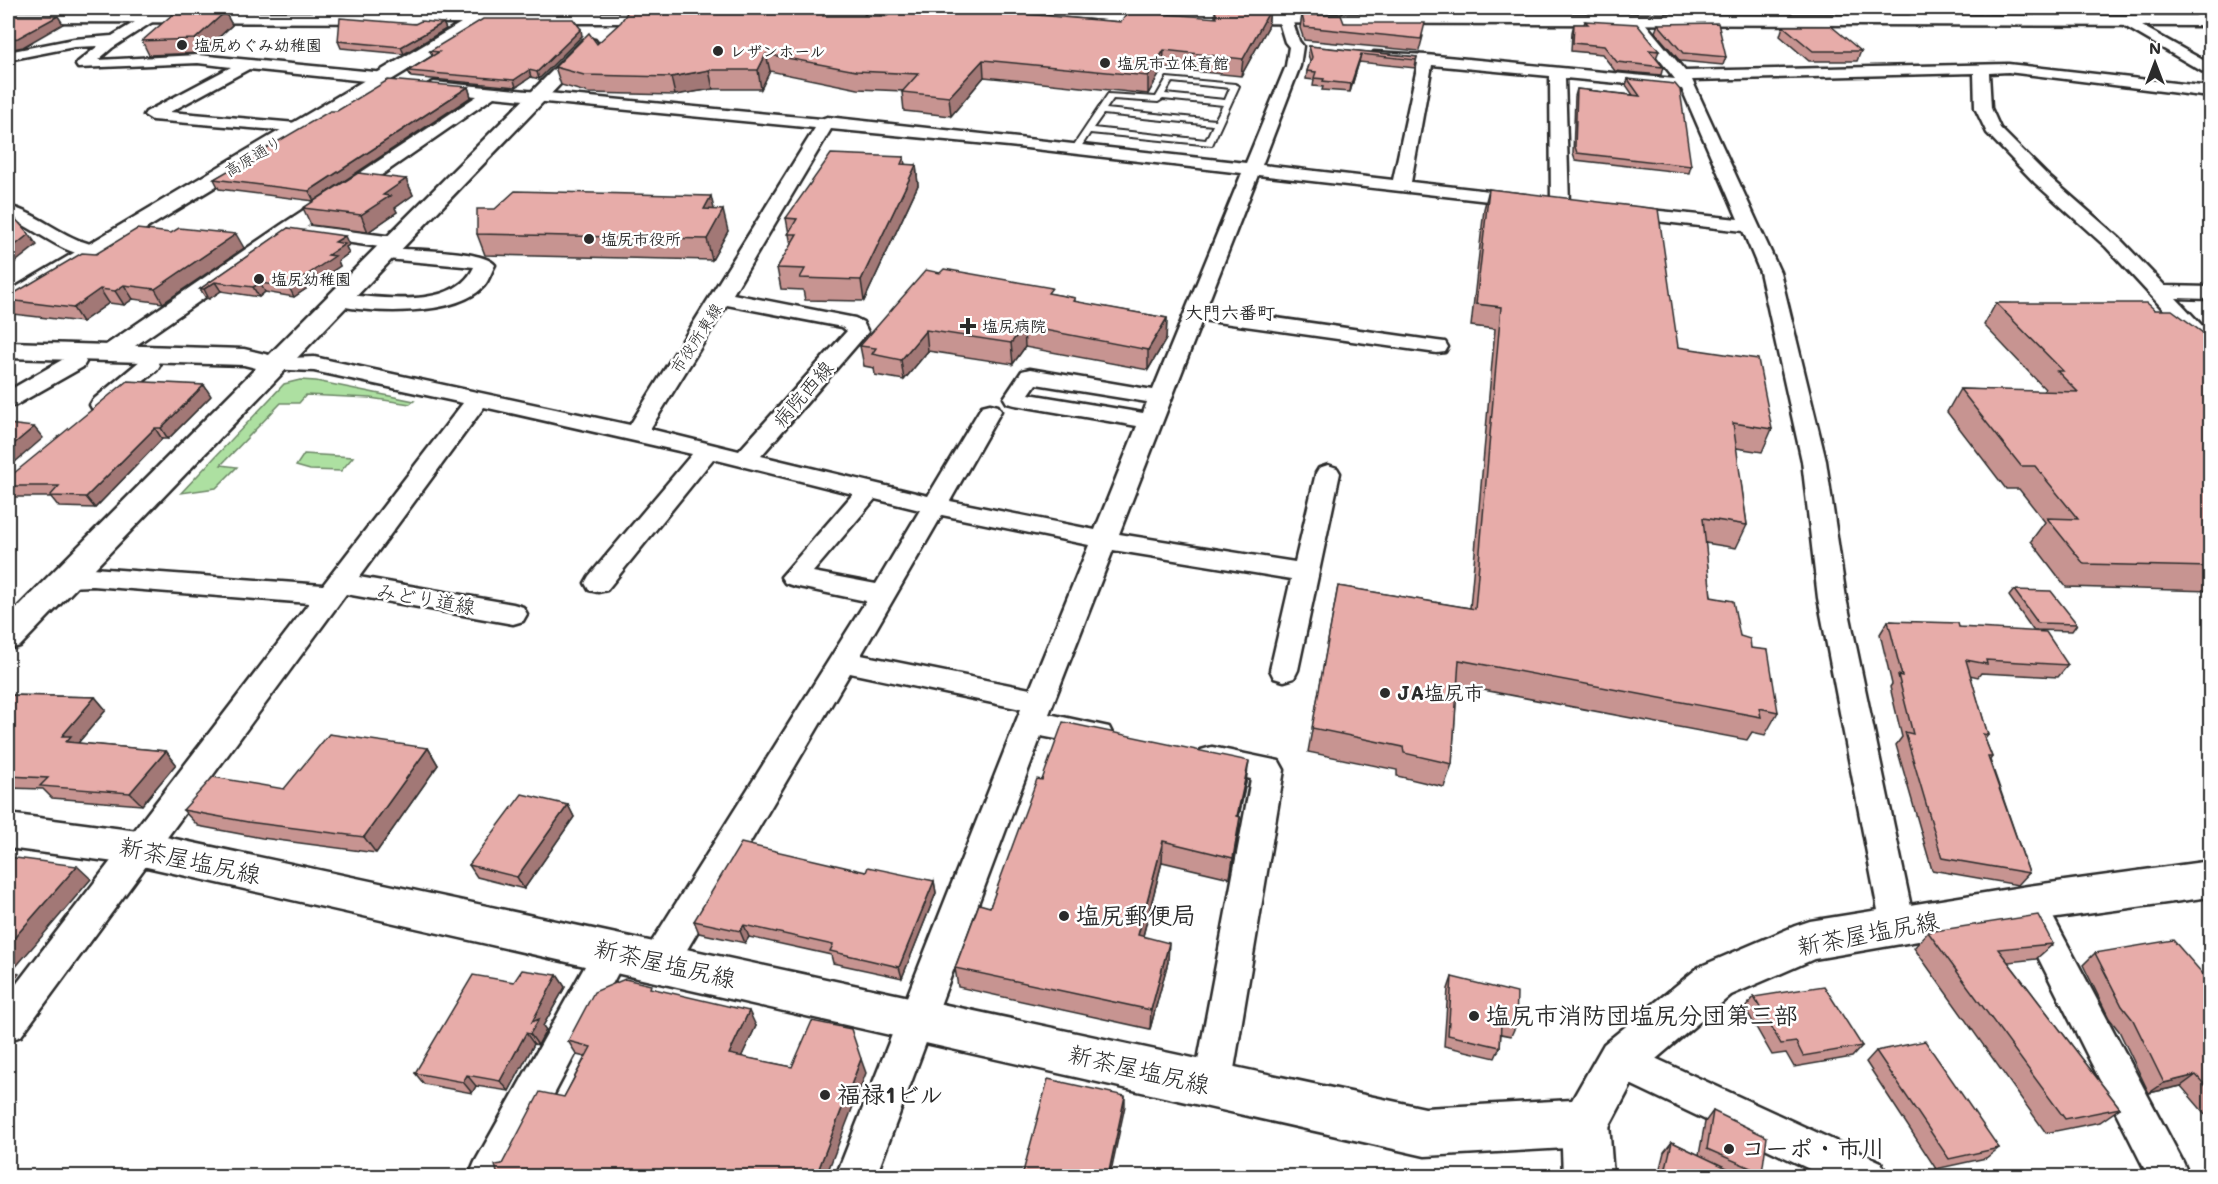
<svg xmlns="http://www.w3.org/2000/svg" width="2218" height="1184" font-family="Mali,'Klee One',sans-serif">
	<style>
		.green { fill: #ade0a1; stroke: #6c8666; stroke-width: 1.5 }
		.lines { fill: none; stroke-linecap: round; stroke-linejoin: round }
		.service-casing { stroke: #2b2b2b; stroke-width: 4 }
		.minor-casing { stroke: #2b2b2b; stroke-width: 5 }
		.tertiary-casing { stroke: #2b2b2b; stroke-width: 5 }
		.secondary-casing { stroke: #2b2b2b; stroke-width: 5 }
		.service { fill: #fff; fill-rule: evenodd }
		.minor { fill: #fff; fill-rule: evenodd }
		.tertiary { fill: #fff; fill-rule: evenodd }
		.secondary { fill: #fff; fill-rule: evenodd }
		.wall { fill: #c79491; stroke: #2b2b2b; stroke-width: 1.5 }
		.shaded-wall { fill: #a27876; stroke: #2b2b2b; stroke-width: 1.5 }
		.building { fill: #e7aca9; stroke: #2b2b2b; stroke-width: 1.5 }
		.poi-dot { fill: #2b2b2b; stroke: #fff; stroke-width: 2 }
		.labels { text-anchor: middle; stroke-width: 5; stroke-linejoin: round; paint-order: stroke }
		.far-poi-label { font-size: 16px; font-weight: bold; fill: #2b2b2b; stroke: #fff; text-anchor: start }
		.far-street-label { font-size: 16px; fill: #2b2b2b; stroke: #fff }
		.far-quarter-label { font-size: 18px; font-weight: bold; fill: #2b2b2b; stroke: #fff }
		.street-label { font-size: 20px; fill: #2b2b2b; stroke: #fff }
		.poi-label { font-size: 20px; font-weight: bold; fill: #2b2b2b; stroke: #fff; text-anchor: start }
		.near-street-label { font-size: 24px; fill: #2b2b2b; stroke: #fff }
		.near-poi-label { font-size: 24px; font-weight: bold; fill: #2b2b2b; stroke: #fff; text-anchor: start }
	</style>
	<rect width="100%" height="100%" fill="#fff"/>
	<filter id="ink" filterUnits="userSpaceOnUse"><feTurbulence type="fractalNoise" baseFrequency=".0167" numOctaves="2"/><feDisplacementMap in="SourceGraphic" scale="12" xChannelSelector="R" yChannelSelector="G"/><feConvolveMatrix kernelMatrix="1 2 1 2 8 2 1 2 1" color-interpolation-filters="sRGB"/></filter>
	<g filter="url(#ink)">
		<g class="green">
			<polygon points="300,380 316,381 414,401 410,404 370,398 306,395 299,403 281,403 221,465 237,467 216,488 181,493 284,384"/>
			<polygon points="304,454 353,457 341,471 310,470 296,466"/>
		</g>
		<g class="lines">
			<defs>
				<path id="service" d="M1167 78 1235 84 1239 86 1212 145 1090 133 1079 150H1073L1072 148 1108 94 1156 97ZM1172 82 1230 88 1225 100 1165 94ZM1113 99 1158 102 1163 99 1223 105 1215 120 1106 109ZM1103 114 1213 125 1206 140 1093 128Z"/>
				<g id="minor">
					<polygon points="158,8 174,8 112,48 98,60 198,55 385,73 393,78 385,83 249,69 170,112 308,124 310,127 308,130 302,132 152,120 144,115 146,112 231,67 198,63 78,68 76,65 78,62 98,46 74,47 8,60 8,52 74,39 112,36"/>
					<polygon points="870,8 883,8 876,22 871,23 864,19"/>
					<polygon points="1369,8 1381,8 1386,18 1384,21 1374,21"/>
					<polygon points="1899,8 1914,8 1932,21 1925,25"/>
					<polygon points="2180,8 2197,8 2210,13 2210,22"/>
					<path d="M1285 15 1292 19 1299 41 1303 46 1300 66 1262 165 1393 180 1418 63 1374 58 1372 55 1374 52 1426 55 1675 79 1628 20 1635 16 1640 17 1685 71 2008 64 2210 87V97L2008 72 1989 73 1991 108 2000 128 2047 175 2120 239 2165 286 2210 287V299L2176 298 2210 334V352L2202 351 2106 247 2035 183 1987 133 1975 108 1974 73 1692 80 1780 272 1826 461 1846 598 1915 926 1910 937 1898 941 1886 937 1881 926 1818 598 1802 461 1760 272 1743 231 1621 217 1615 216 1612 212 1615 208 1621 207 1738 219 1682 89 1565 78 1569 204 1566 208H1554L1551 204 1550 76 1432 65 1411 182 1524 195 1530 196 1533 200 1530 204 1524 205 1258 175 1206 308 1437 341 1445 342 1448 347 1445 352 1437 353 1202 320 1119 534 1295 562 1316 473 1319 468 1328 465 1337 468 1340 473 1298 670 1294 678 1284 681 1274 678 1270 670 1291 579 1113 550 1049 714 1109 727 1113 735 1109 743 1098 747 1041 736 876 1176H836L1021 709 850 673 672 975 659 979 646 975 641 963 646 951 866 601 794 586 785 583 781 577 853 494 713 459 607 590 598 592 589 590 585 583 589 576 692 454 484 407 359 577 513 604 523 607 527 614 523 621 513 624 346 594 21 1036 8 1041V995L309 603 93 586 65 587 56 584 52 578 56 572 93 568 323 585 463 403 314 371 267 369 264 364 267 359 314 357 630 425 815 128 494 97 119 357 111 358 103 357 100 352 103 347 281 225 477 96 434 92 429 90 426 87 429 84 434 82 821 119 827 117 1246 163 1286 66 1289 47 1285 42 1278 19ZM831 129 1009 146 1242 173 1153 390 1030 369 1022 371 1004 398 1007 403 1015 405 1137 426 1095 530 950 501 1001 411 998 406 990 404 982 406 928 496 761 456 868 332 863 322 855 318 733 294ZM727 305 842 327 847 331 739 451 650 429ZM1036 384 1147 402 1143 413 1029 394ZM875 499 920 510 876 584 813 572ZM942 515 1089 545 1030 689 861 655Z"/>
					<polygon points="2126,17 2210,64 2210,74 2205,73 2121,24 2119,21"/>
					<path d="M8 206C33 212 53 229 76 239 84 243 97 244 102 251L99 255C72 262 33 227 8 217Z"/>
					<polygon points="310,226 394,237 401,239 403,243 401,247 394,249 303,236 301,232 303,228"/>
					<path d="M383 248C405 250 484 249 495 265 491 272 489 280 484 286 456 317 369 314 331 304L328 300 331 296 338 294C378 297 454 311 474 267L376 258 373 254 376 250Z"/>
					<polygon points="75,355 83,357 86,362 83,367 16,405 8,407 8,391 67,357"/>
					<polygon points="149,358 157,360 160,365 157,370 109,410 101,412 93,410 90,405 93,400 141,360"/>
					<polygon points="1212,747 1279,761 1284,770 1231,1087 1226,1100 1212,1106 1198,1100 1193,1087 1251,779 1201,768 1197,759 1201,750"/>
					<polygon points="2033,898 2045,902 2183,1162 2189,1176 2148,1176 2016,913 2021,902"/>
					<polygon points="611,936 623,941 629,952 511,1176 469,1176 475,1162 599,941"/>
					<polygon points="1620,1042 1881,1162 1887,1176 1824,1176 1607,1073 1601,1060 1607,1047"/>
				</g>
				<g id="tertiary">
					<polygon points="8,12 667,13 675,18 667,23 485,23 17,307 8,309 8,292 461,23 8,22"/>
					<polygon points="1039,14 1168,14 1176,19 1168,24 1033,23 1031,19 1033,15"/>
					<polygon points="1225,14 2210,16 2210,26 1219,23 1217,19 1219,15"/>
					<polygon points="589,39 595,40 598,44 595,48 20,646 8,649 8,617 256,368 244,365 8,358 8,342 244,349 269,355 583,40"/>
					<polygon points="1585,1099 1602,1106 1609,1123 1613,1176 1563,1176 1561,1123 1568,1106"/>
				</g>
				<polygon id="secondary" points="8,814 138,831 1425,1108 1572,1100 1604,1044 1699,967 1795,926 1810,921 2028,886 2210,861 2210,897 2028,922 1814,959 1731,995 1636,1076 1602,1140 1585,1147 1425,1156 138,865 8,848"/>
			</defs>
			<use href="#service" class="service-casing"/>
			<use href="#minor" class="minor-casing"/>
			<use href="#tertiary" class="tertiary-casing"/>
			<use href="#secondary" class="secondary-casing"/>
			<use href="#service" class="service"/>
			<use href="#minor" class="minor"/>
			<use href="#tertiary" class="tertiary"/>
			<use href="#secondary" class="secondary"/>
		</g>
		<g class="wall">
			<polygon points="8,8 92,8 88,10 8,10"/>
			<polygon points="503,8 563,8 564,11 504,11"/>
			<polygon points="644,8 798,8 795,11 826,16 887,16 924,13 931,9 931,8 1021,8 1018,11 1004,11 1004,12 1121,22 1215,18 1215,10 1270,10 1268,27 1241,76 1163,68 1148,94 984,77 951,116 904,111 902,92 903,91 858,89 770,71 761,89 713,89 675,95 589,93 561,85 555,67 597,44"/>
			<polygon points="225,12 232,25 202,53 149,55 142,41"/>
			<polygon points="1302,15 1344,23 1423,36 1419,51 1304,40 1300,28"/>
			<polygon points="1585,21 1659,51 1656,58 1663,67 1661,75 1615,71 1602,54 1571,51 1572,32 1574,24 1584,24"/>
			<polygon points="443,23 446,29 404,54 341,48 338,41"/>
			<polygon points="1658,24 1726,57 1723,65 1680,61 1655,32"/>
			<polygon points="1783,26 1861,51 1857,61 1809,61 1780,36"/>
			<polygon points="582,36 539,79 531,77 516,87 411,77 408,71 432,56 430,51"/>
			<polygon points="1309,46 1417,57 1415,68 1359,62 1350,92 1322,90 1323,87 1313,86 1314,80 1306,79 1307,71 1310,62 1308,54"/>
			<polygon points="1628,79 1691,166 1689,173 1575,160 1573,154 1575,96 1577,89 1633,95 1626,85"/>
			<polygon points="468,87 471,97 314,201 219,189 214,179 337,111"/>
			<polygon points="904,157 905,165 916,165 918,185 864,301 805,300 803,290 781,289 777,268 791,245 786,218"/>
			<polygon points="406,179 413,195 395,208 397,212 368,232 311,225 303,208"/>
			<polygon points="1489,189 1678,347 1772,429 1762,452 1736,448 1747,525 1736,548 1705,543 1711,597 1740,636 1751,648 1778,712 1765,735 1752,732 1747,740 1457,685 1452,764 1444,787 1397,776 1397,770 1308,752 1338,586 1470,608 1495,329 1471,326 1484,209"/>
			<polygon points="714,210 728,231 712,260 485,255 477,234"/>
			<polygon points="288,228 349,245 346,247 349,253 338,261 340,266 294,297 265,292 259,297 221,291 209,299 206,298 200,289"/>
			<polygon points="244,248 163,303 133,299 124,305 109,303 82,322 13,314 8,306 8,297 96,254"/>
			<polygon points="1052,294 1075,298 1075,302 1167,318 1166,339 1148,370 1025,347 1013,364 928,351 904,380 875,375 874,368 864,366 860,346"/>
			<polygon points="1996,303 2155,310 2211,339 2211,591 2066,587 2031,541 2045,522 2019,489 2006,489 1947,412 1960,389 2043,392 2045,389 1984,325"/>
			<polygon points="211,396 168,439 162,439 95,508 59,507 51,497 8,497 8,486"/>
			<polygon points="2014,590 2077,624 2072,631 2033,630 2009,596"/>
			<polygon points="1888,621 1959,627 2068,665 2058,677 1981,673 1978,677 1970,675 1988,735 1985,739 1992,757 1990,760 2029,873 2018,885 1932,870 1896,745 1902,737 1890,687 1892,684 1880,634"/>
			<polygon points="8,695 95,697 106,710 78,743 166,751 176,764 142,805 52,798 43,789 8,788"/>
			<polygon points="428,748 438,765 376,853 262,838 198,826 183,810 284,789"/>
			<polygon points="1042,780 1246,782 1239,817 1240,817 1238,838 1230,878 1162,862 1143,936 1168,962 1150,1029 958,987 955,968 990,907"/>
			<polygon points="568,805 574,817 524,889 477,877 469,865"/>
			<polygon points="866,872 934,881 936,893 902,978 833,963 831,955 749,937 745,943 699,933 694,921"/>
			<polygon points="1928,932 2053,944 2036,959 2008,962 2120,1108 2100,1122 2046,1133 1914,948"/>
			<polygon points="2095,953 2211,983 2211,1121 2181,1086 2149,1093 2119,1031 2109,1018 2083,965"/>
			<polygon points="557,975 565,987 543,1026 546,1030 538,1045 534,1044 509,1091 476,1086 472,1093 424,1084 415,1073 514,982"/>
			<polygon points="1452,977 1516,1025 1511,1036 1501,1034 1500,1047 1495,1058 1444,1046 1448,989"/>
			<polygon points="654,989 756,1026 741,1057 792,1067 866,1073 502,1164 564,1097 585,1057 577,1055 568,1041"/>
			<polygon points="1754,997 1862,1046 1852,1057 1794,1067 1786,1053 1772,1055 1745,1008"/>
			<polygon points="1876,1051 1999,1148 1986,1158 1936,1169 1866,1062"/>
			<polygon points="1713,1111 1762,1173 1759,1176 1737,1176 1729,1173 1728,1176 1658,1176 1664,1152 1672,1142 1699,1155 1705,1122"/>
		</g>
		<g class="shaded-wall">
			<polygon points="1270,10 1268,27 1241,76 1243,59"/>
			<polygon points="225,12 232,25 202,53 195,39"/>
			<polygon points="58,16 63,24 23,47 8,50 8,40"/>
			<polygon points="443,23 446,29 404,54 401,47"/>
			<polygon points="581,29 582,36 539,79 537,72"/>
			<polygon points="1164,50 1163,68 1148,94 1148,76"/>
			<polygon points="766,54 770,71 761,89 758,70"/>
			<polygon points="1361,54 1359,62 1350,92 1351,84"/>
			<polygon points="983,60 984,77 951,116 949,97"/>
			<polygon points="529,70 531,77 516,87 514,80"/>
			<polygon points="709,70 713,89 675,95 671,77"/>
			<polygon points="468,87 471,97 314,201 309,191"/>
			<polygon points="916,165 918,185 864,301 861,280"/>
			<polygon points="406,179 413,195 395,208 397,212 368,232 361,215 383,195"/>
			<polygon points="711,196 716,217 704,209"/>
			<polygon points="723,210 728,231 712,260 707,239"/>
			<polygon points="29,234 37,245 8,268 8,251"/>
			<polygon points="236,234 244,248 163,303 155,289"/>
			<polygon points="345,236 349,245 346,247 349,253 338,261 340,266 294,297 289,287 335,242"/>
			<polygon points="215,282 221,291 209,299 204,289"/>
			<polygon points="260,283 265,292 259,297 253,287"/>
			<polygon points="124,285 133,299 124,305 115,291"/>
			<polygon points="100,289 109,303 82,322 73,308"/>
			<polygon points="1167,318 1166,339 1148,370 1148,350"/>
			<polygon points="1024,326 1025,347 1013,364 1011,343"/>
			<polygon points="926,330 928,351 904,380 901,360"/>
			<polygon points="204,385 211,396 168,439 161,428"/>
			<polygon points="34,427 43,438 8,468 8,449"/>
			<polygon points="155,428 162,439 95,508 86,497"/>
			<polygon points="95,697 106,710 78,743 66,742 62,736"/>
			<polygon points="428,748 438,765 376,853 364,837"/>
			<polygon points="166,751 176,764 142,805 130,793"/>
			<polygon points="1249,761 1246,782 1234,837 1237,816"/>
			<polygon points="568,805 574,817 524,889 517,877"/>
			<polygon points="1240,817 1238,838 1230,878 1233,858"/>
			<polygon points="1163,841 1162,862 1138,955 1138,935"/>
			<polygon points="77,866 91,879 13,970 19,974 8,987 8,945"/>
			<polygon points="934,881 936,893 902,978 899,967"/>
			<polygon points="744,925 749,937 745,943 740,931"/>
			<polygon points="1169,943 1168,962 1150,1029 1151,1010"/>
			<polygon points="557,975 565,987 543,1026 546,1030 538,1045 530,1034 532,1022"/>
			<polygon points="749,1011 756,1026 736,1068 729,1054"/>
			<polygon points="526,1033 534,1044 509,1091 500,1081"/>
			<polygon points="861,1059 866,1073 826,1176 816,1176"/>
			<polygon points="467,1075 476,1086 472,1093 463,1082"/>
			<polygon points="2196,1075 2181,1086 2149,1093 2164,1083"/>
			<polygon points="1125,1096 1125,1106 1110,1176 1108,1176"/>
		</g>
		<g class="building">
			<polygon points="630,8 784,9 782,11 825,11 823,16 887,16 891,12 924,13 925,9 1003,9 1001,12 1121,22 1129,11 1217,18 1215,10 1270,10 1243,59 1164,50 1148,76 983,60 949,97 902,92 918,74 856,71 766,54 758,70 709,70 671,77 584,75 555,67 589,33 597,44 621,22"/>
			<polygon points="225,12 195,39 142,41 173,14"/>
			<polygon points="1302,15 1341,15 1344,23 1425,23 1421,39 1305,27"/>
			<polygon points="8,16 58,16 18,38 8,40"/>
			<polygon points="340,18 415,24 421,21 443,23 401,47 338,41"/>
			<polygon points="483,19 573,19 581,29 537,72 529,70 514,80 408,71 439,52 430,51"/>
			<polygon points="1585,21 1637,24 1659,51 1649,50 1663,67 1617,62 1604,46 1573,43 1574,24 1588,24"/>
			<polygon points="1718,23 1726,57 1683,53 1658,24"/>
			<polygon points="1783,26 1831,26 1861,51 1813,51"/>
			<polygon points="1309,46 1417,57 1416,60 1361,54 1351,84 1323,81 1324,79 1314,78 1316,72 1307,71 1312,57"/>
			<polygon points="1628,79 1675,84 1680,90 1691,166 1577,153 1575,147 1577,89 1640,96"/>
			<polygon points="388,80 468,87 309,191 214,179 330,111 337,111"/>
			<polygon points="831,154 904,157 901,164 916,165 861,280 800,278 805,269 777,268 797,234 788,234 797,219 786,218"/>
			<polygon points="358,173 406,179 383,195 390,196 361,215 303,208"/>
			<polygon points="1489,189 1658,209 1678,347 1758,359 1772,429 1733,423 1747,525 1703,518 1711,597 1733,601 1740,636 1750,639 1751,648 1768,650 1778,712 1759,708 1761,717 1459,660 1452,764 1404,753 1403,747 1312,728 1338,586 1475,609 1501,307 1476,304"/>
			<polygon points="515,191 711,196 704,209 723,210 707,239 477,234 477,209 495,209"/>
			<polygon points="11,214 29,234 8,251 8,215"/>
			<polygon points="179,228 236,234 155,289 124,285 115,291 100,289 73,308 8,300 8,297 82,253 96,254 137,229 171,233"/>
			<polygon points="288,228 345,236 335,242 345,244 328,255 335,256 289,287 260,283 253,287 215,282 204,289 200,289"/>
			<polygon points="944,269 1052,288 1048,293 1075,298 1073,301 1167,318 1148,350 1024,326 1011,343 926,330 901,360 872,354 876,348 860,346 926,270 940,273"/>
			<polygon points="1996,303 2147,303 2155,310 2172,310 2211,339 2211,567 2084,564 2047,518 2078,519 2035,466 2021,466 1960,389 2078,392 2057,371 2063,371"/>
			<polygon points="127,381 204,385 161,428 155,428 86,497 50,496 59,486 8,486 8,478"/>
			<polygon points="8,424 34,427 8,449"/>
			<polygon points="2014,590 2051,591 2077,624 2038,623"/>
			<polygon points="1888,621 1958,623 1959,627 2046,632 2068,665 1986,660 1987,664 1966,660 1988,735 1983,734 1992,757 1988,757 2029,873 1942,858 1905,732 1913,734 1898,675 1902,676"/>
			<polygon points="8,695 95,697 62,736 71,736 66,742 166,751 130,793 40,786 48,778 8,776"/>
			<polygon points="1063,722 1249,761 1237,816 1240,817 1233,858 1163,841 1138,935 1169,943 1151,1010 955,968 979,904 990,907 1037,779 1042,780"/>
			<polygon points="329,734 428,748 364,837 248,822 183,810 213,777 284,789"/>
			<polygon points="522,794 568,805 517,877 469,865"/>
			<polygon points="741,843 866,872 868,867 934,881 899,967 830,951 833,945 744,925 740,931 694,921"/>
			<polygon points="8,857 77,866 8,945"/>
			<polygon points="2038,915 2053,944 1998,949 2120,1108 2065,1119 1928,932"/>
			<polygon points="2173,940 2211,983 2211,1092 2196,1075 2164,1083 2133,1020 2122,1006 2095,953"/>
			<polygon points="522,970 557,975 532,1022 539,1019 530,1034 526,1033 500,1081 467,1075 463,1082 415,1073 473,975 514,982"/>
			<polygon points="1452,977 1517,993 1516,1025 1501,1022 1500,1047 1448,1035"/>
			<polygon points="625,979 651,985 650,988 749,1011 729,1054 792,1067 812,1021 851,1029 861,1059 816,1176 498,1176 495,1165 502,1164 540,1092 564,1097 591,1047 568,1041 594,992"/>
			<polygon points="1824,986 1862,1046 1803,1056 1796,1042 1781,1044 1754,997"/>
			<polygon points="1925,1041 1999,1148 1949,1159 1876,1051"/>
			<polygon points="1048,1079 1125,1096 1108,1176 1022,1176"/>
			<polygon points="1713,1111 1767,1137 1762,1173 1707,1149"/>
			<polygon points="1672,1142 1729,1169 1728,1176 1664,1176"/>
		</g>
	</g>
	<g class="poi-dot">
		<circle cx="182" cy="45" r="6"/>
		<circle cx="718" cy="51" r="6"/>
		<circle cx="1105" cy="63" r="6"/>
		<circle cx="589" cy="239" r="6"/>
		<circle cx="259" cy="279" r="6"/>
		<path d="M965 317h6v6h6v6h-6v6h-6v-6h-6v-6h6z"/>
		<circle cx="1385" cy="693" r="6"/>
		<circle cx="1064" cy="916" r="6"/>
		<circle cx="1474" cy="1016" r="6"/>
		<circle cx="825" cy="1095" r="6"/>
		<circle cx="1729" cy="1149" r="6"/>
	</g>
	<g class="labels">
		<g class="far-poi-label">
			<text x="194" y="51">塩尻めぐみ幼稚園</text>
			<text x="730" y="57">レザンホール</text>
			<text x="1117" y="69">塩尻市立体育館</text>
			<text x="601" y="245">塩尻市役所</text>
			<text x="271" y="285">塩尻幼稚園</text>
			<text x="982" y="332">塩尻病院</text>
		</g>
		<g class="far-street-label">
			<text transform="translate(253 156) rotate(-31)" y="6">高原通り</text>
			<text transform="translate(696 338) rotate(-57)" y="6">市役所東線</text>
		</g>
		<g class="far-quarter-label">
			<text x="1230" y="319">大門六番町</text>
		</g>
		<g class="street-label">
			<text transform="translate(803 394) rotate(-49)" y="7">病院西線</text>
			<text transform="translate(426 599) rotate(10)" y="7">みどり道線</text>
		</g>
		<g class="poi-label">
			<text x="1397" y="700">JA塩尻市</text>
		</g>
		<g class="near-street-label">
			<text transform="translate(190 861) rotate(12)" y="8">新茶屋塩尻線</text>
			<text transform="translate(1868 934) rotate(-11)" y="8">新茶屋塩尻線</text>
			<text transform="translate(665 964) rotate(13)" y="8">新茶屋塩尻線</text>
			<text transform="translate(1139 1070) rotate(13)" y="8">新茶屋塩尻線</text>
		</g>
		<g class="near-poi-label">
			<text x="1076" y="924">塩尻郵便局</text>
			<text x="1486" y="1024">塩尻市消防団塩尻分団第三部</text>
			<text x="837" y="1103">福禄1ビル</text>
			<text x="1741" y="1157">コーポ・市川</text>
		</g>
	</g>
	<rect width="2218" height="1184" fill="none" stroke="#fff" stroke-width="30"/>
	<rect x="15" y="15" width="2188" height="1154" fill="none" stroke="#2b2b2b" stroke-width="2" filter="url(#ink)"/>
	<g transform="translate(2155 63)" stroke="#ffffff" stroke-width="4.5" paint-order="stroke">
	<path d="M0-4.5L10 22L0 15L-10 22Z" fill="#2b2b2b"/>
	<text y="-9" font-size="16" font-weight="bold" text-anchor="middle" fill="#2b2b2b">N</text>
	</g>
</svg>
